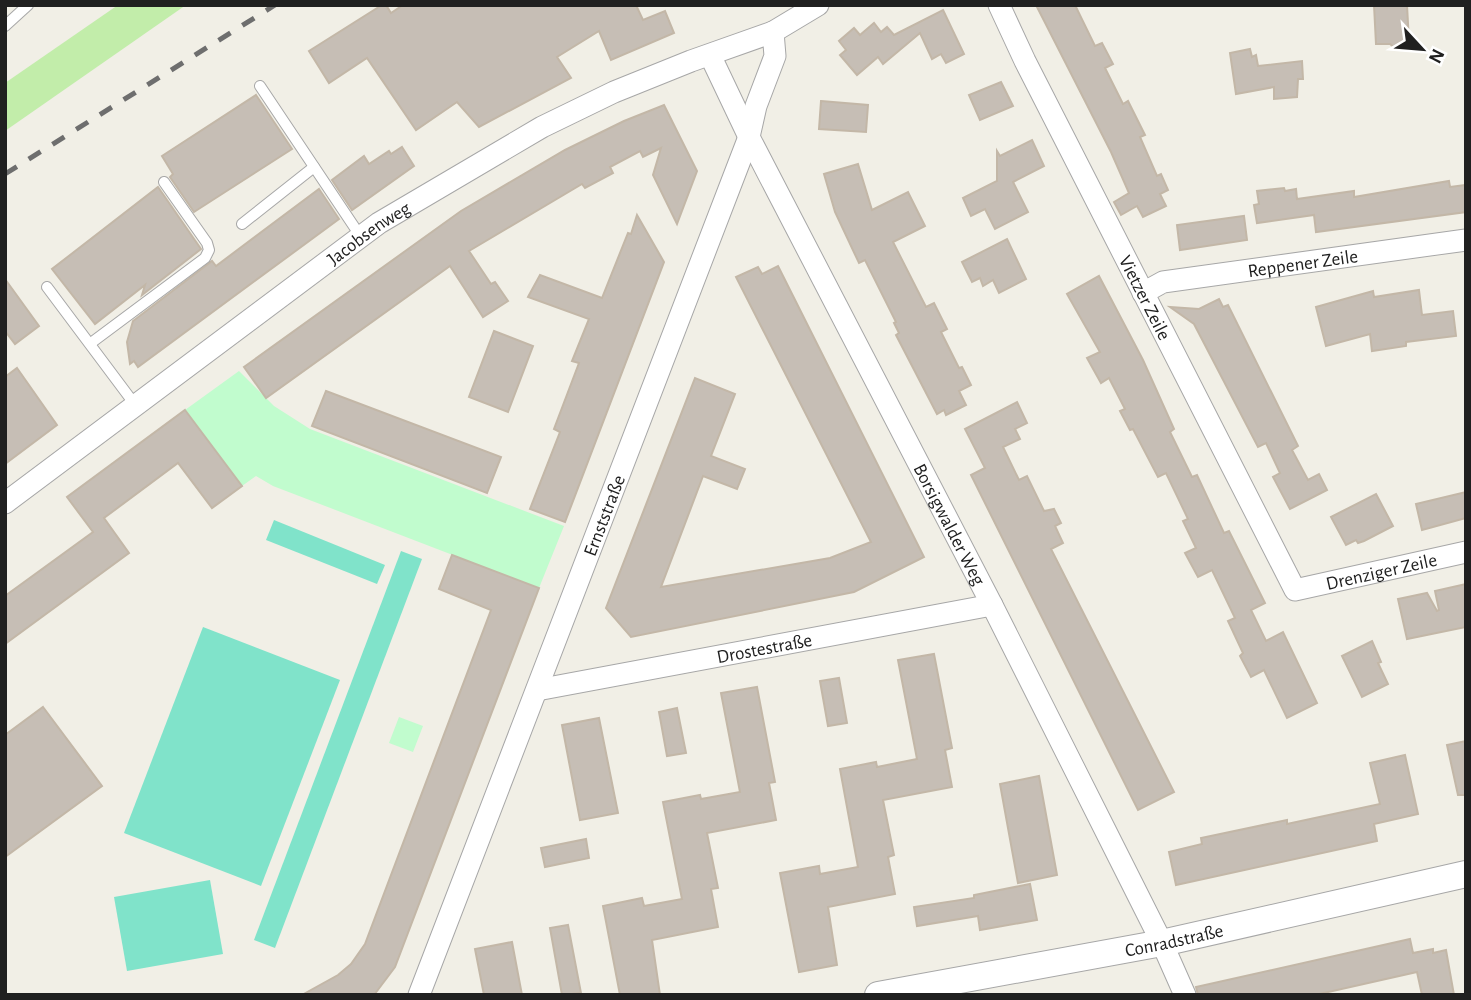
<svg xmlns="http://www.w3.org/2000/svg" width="1471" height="1000" font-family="'Alegreya Sans',sans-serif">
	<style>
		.grass { fill: #c2edaa }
		.park { fill: #c1fcce }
		.pitch { fill: #80e3ca }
		.building { fill: #c6beb5; stroke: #c3b7a7; stroke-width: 2 }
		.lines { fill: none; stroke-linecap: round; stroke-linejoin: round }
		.service-casing { stroke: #a7a7a7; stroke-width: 12 }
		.minor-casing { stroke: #a7a7a7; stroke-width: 23 }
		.tertiary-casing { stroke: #a7a7a7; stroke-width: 28 }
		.service { stroke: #fff; stroke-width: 10 }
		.minor { stroke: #fff; stroke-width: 21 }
		.tertiary { stroke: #fff; stroke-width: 26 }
		.rail { stroke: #6e6e6e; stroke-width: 5; stroke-dasharray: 14 14; stroke-linecap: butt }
		.labels { text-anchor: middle; stroke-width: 5; stroke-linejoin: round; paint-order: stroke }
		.street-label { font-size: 19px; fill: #202020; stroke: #fff }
	</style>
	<rect width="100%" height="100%" fill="#f1efe6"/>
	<polygon class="grass" points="118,5 186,5 5,131 5,83"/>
	<g class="park">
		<polygon points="239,371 274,406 310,429 564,526 539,588 273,486 256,476 242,486 185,410"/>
		<polygon points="399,717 423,726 413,752 389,743"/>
	</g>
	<g class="pitch">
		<polygon points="274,520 385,565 377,584 266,540"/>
		<polygon points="401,551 422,559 275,948 254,940"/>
		<polygon points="203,627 340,680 261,886 124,833"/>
		<polygon points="210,880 223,954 127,971 114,897"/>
	</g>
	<g class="building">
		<polygon points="382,5 386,5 391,13 403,5 636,5 643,20 665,11 674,33 611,60 599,31 557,57 571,78 479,127 457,102 416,130 367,58 329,83 309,51"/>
		<polygon points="1036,5 1075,5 1095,46 1102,43 1113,64 1105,68 1123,104 1128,101 1145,135 1140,137 1157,176 1161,174 1168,190 1160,194 1166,206 1143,217 1137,206 1121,215 1114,202 1129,193 1111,152"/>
		<polygon points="1374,5 1407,5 1409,42 1402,43 1396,49 1390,44 1376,44"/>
		<polygon points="943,10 964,54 946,63 941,54 932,59 920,33 883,64 878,57 857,75 840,55 846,50 839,41 854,28 860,35 874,23 881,32 887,27 894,35"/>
		<polygon points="1250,49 1252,57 1256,55 1258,66 1302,61 1303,79 1298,79 1297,97 1274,99 1274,87 1236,94 1230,53"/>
		<polygon points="1001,82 1013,106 980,120 969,95"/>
		<polygon points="256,95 292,149 194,212 170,177 173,174 162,156"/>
		<polygon points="821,101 868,105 866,132 819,129"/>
		<polygon points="664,105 697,171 677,224 653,175 661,148 643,157 640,151 610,167 613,173 585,188 582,184 469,251 491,284 495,282 508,301 483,317 450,266 266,398 244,367 461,211 565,150 624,121"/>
		<polygon points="1032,140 1044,166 1013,182 1028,212 995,229 985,209 971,216 963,198 997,181 997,151 1000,156"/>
		<polygon points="402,147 414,166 352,210 332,180 364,156 369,164 389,151 391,154"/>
		<polygon points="858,164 872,210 908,192 925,226 893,242 926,307 934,303 947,329 941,332 959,368 962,367 971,385 959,391 966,405 946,415 944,410 937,414 896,335 899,333 894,323 896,322 865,260 859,263 835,212 824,174"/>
		<polygon points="1449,181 1450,187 1466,185 1466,212 1316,232 1314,215 1257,223 1254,205 1259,204 1257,191 1284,188 1285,191 1296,189 1297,199 1354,191 1354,197"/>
		<polygon points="158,187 201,249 142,295 145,285 95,324 52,269"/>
		<polygon points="319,189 339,219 138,367 134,361 130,364 127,342 133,321 212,261 216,266"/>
		<polygon points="637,215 664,262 565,522 530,509 560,432 554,429 579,363 572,361 589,319 528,297 540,275 602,298 628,233 631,234"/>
		<polygon points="1244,216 1247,240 1180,250 1177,225"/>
		<polygon points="1007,239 1026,279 999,293 993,280 983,286 980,278 972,282 962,262"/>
		<polygon points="778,266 924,557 854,592 631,637 606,608 695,378 735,394 711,456 745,469 737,489 703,476 661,587 830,558 871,542 736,277 758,267 762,274"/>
		<polygon points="1099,276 1143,360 1174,429 1170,432 1192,477 1197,475 1224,533 1229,531 1265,603 1251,610 1266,641 1283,632 1317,703 1287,718 1264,670 1251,677 1240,656 1243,653 1228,621 1235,618 1212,570 1198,577 1185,553 1196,548 1183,521 1188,519 1166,473 1158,477 1133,429 1130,430 1120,411 1125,409 1109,378 1101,383 1087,358 1100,352 1067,294"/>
		<polygon points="5,279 39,326 15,344 5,331"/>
		<polygon points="1419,290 1422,315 1453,311 1456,336 1406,342 1406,346 1372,351 1370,334 1326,346 1316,307 1373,291 1374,297"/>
		<polygon points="1219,299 1223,307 1228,305 1298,446 1292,450 1308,480 1319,474 1327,490 1290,509 1273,477 1280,473 1266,443 1258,447 1194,324 1170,307 1199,309"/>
		<polygon points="494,331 533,346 508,412 469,397"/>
		<polygon points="17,368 57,425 5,464 5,377"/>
		<polygon points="326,391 501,457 487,493 312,426"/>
		<polygon points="1017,402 1027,423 1015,429 1020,439 1003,447 1019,480 1027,476 1044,511 1054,509 1061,523 1055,526 1063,543 1051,549 1174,792 1138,810 971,475 985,468 965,429"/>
		<polygon points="185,410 242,486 212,508 178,463 104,518 129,553 5,644 5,596 93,532 67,497"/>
		<polygon points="1466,492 1466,518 1422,530 1416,504"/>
		<polygon points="1376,494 1393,526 1364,541 1358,543 1356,540 1346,545 1331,517"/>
		<polygon points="452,555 539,588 395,967 374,995 302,995 338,975 351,964 365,944 491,610 439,589"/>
		<polygon points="1466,584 1466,627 1407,639 1398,599 1427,593 1437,611 1439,610 1435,591"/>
		<polygon points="1372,641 1381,662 1378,663 1388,684 1362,697 1342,656"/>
		<polygon points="934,654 952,748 945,750 952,787 883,800 894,855 888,857 895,894 828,907 837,965 799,972 780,873 819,866 820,874 858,867 840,769 876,762 877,767 917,759 898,660"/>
		<polygon points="839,678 847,723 828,726 820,681"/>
		<polygon points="757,687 775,782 769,783 776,820 707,833 718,888 711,889 718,927 652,940 660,995 620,995 603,906 642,898 644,906 682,899 663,802 700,795 701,799 740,792 721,693"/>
		<polygon points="43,707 102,786 5,857 5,735"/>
		<polygon points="677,708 686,753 667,756 659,712"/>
		<polygon points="599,718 618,813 580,820 562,725"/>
		<polygon points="1466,741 1466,795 1458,795 1447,745"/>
		<polygon points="1405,755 1418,814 1374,824 1377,841 1176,885 1169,852 1202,844 1201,838 1287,820 1287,824 1380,804 1370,763"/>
		<polygon points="1039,776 1057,875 1018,883 1000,784"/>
		<polygon points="586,839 589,858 545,867 541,848"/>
		<polygon points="1030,884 1037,920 980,930 978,916 917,926 914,907 974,898 974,895"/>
		<polygon points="568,925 581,993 562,995 550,928"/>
		<polygon points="1410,939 1413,953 1433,949 1433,953 1446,950 1454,995 1422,995 1417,972 1315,995 1198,995 1196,987"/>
		<polygon points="512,942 522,995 484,995 475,949"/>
	</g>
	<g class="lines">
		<defs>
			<g id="service">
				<polyline points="5,26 28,5"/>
				<polyline points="260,86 361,237"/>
				<polyline points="242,224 314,167"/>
				<polyline points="47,287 136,406"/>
				<polyline points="91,343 205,258 209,250 207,243 164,182"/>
			</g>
			<g id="minor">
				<path id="s1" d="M999 5 1025 61 1295 590 1466 552"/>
				<path id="s2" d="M710 55 749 137 992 605 1162 943 1185 995"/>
				<path id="s3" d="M1143 293 1163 282 1466 240"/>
				<path id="s4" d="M5 503 379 223 542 127 614 92 691 61 773 32 818 5"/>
				<path id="s5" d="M537 690 992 605"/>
				<path id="s6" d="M419 995 749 137 756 106 775 56 773 32"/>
			</g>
			<g id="tertiary">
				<path id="s7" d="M878 995 1162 943 1466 874"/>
			</g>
		</defs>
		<use href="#service" class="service-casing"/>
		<use href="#minor" class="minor-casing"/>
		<use href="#tertiary" class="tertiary-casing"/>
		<use href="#service" class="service"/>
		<use href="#minor" class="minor"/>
		<use href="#tertiary" class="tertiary"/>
		<polyline class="rail" points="5,174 275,5"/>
	</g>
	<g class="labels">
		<g class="street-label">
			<text dy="7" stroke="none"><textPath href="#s4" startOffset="453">Jacobsenweg</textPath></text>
			<text dy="7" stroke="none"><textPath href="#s3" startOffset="164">Reppener Zeile</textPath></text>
			<text dy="7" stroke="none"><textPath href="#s1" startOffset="327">Vietzer Zeile</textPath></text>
			<text dy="7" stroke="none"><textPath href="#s6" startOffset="514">Ernststraße</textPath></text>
			<text dy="7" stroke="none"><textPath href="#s2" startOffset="527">Borsigwalder Weg</textPath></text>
			<text dy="7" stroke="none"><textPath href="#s1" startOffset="744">Drenziger Zeile</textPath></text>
			<text dy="7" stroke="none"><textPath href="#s5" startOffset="231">Drostestraße</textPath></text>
			<text dy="7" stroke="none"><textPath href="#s7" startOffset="301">Conradstraße</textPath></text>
		</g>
	</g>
	<rect width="1471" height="1000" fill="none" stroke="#202020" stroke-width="14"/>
	<g transform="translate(1422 49) rotate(116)" stroke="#ffffff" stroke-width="5" paint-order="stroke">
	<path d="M0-5L12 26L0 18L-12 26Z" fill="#202020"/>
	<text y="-10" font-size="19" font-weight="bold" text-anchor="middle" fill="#202020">N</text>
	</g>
</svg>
